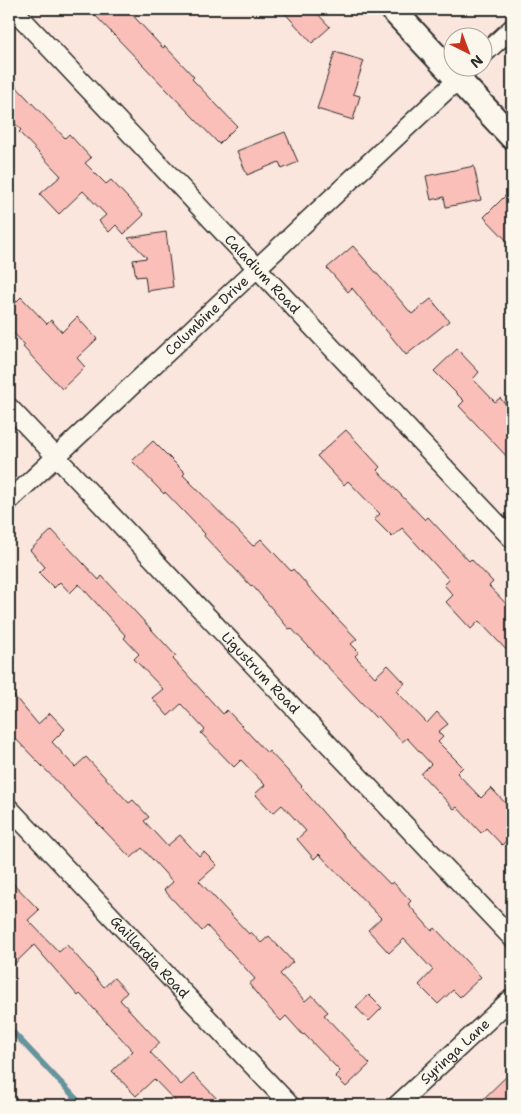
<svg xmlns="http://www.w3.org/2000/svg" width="521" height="1114" font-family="'Shantell Sans',sans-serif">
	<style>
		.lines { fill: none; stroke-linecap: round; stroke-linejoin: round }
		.stream { stroke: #65949d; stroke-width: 5.5 }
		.building { fill: #fbbfb9; stroke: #2b2b2b }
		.minor-casing { stroke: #2b2b2b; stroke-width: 21 }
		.secondary-casing { stroke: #2b2b2b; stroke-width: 28 }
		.minor { stroke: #fbf7ec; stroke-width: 18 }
		.secondary { stroke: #fbf7ec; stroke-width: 24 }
		.labels { text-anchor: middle; stroke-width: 4.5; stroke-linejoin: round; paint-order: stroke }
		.street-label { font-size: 14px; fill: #2b2b2b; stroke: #fbf7ec }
	</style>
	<rect width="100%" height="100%" fill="#fbe6dd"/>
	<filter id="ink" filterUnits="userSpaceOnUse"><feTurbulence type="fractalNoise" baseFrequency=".02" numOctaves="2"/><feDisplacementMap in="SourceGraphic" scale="10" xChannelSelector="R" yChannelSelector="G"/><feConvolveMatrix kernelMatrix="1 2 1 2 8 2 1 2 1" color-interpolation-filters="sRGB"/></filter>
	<g filter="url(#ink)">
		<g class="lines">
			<polyline class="stream" points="9,1028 82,1105"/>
		</g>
		<g class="building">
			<polygon points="89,9 127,9 163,48 165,46 194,77 192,79 237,126 219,144"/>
			<polygon points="281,9 313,9 330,27 312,43"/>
			<polygon points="335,52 364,61 353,94 360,96 353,120 317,109"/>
			<polygon points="9,79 65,138 69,134 91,158 85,163 106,184 111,180 144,215 124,234 116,225 109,232 99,221 106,215 83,191 59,214 40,194 61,176 19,132 21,130 9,117"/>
			<polygon points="285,132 298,162 282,169 279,162 247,175 237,151"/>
			<polygon points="474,166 481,200 446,207 444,197 431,200 426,176"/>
			<polygon points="505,196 512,204 512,246 484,217"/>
			<polygon points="166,232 173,287 147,291 145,276 136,277 133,260 147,258 128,238"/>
			<polygon points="353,246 412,314 431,299 449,321 406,355 352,288 348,292 327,268"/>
			<polygon points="9,295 16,302 21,297 47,324 51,320 62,332 77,317 97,339 77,358 85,367 62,389 23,347 25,345 9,328"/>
			<polygon points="457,349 479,372 473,379 495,402 500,398 512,411 512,462 459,406 464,401 434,371"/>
			<polygon points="346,430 380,467 377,470 425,520 428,517 469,561 471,559 493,582 489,586 512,610 512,656 479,621 471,629 446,602 453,595 444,585 449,580 402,528 392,537 374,519 380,514 348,481 344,485 317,456"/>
			<polygon points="153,441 185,473 183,475 253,546 261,539 291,571 293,569 333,614 357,639 351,644 359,652 355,656 375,677 388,665 405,683 396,691 427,723 437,712 448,724 438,732 443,737 438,742 463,767 457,773 481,798 491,788 512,810 512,835 502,845 486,828 481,833 457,807 454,809 421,774 431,764 407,738 402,742 378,716 376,718 291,628 289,629 252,585 251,586 204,536 205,534 165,492 164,494 132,461"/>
			<polygon points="52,530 99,580 102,576 176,656 173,659 223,714 227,710 267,753 269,751 302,786 301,787 346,839 390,884 393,882 411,901 408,904 432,931 435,928 481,977 460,997 453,990 438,1004 419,985 433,970 404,939 389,953 368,930 381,918 319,854 314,859 297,839 306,831 282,805 273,813 255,794 265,785 241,760 234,767 201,733 205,730 181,704 168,716 152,698 163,689 134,659 139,654 124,638 126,636 79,584 70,593 60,582 54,588 39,573 45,567 30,550"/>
			<polygon points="9,690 38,724 50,713 65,729 52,742 75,767 86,757 129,803 133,800 149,817 144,821 167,846 180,835 199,856 204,852 217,865 199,881 249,934 251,932 261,943 269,936 293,962 280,974 305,1001 312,995 328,1012 324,1015 370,1064 346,1087 335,1076 340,1071 304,1034 303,1035 286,1016 281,1021 264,1003 249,984 255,979 230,951 207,926 202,931 164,890 173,882 142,848 131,858 9,732"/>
			<polygon points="9,879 39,910 28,920 59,952 67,945 104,987 114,978 127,992 120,1000 160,1043 150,1052 181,1085 193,1074 223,1105 179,1105 154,1079 136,1096 112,1071 133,1051 80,994 78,996 34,945 9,969"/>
			<polygon points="369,995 382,1008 369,1021 356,1007"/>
			<polygon points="512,1071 512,1105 477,1105"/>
		</g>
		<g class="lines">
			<defs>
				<g id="minor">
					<path id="s1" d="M13 9 512 539"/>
					<polyline points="484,54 512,28"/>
					<path id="s2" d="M9 407 512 938"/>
					<path id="s3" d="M9 501 470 68"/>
					<path id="s4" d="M9 808 290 1105"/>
					<path id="s5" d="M397 1105 512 998"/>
				</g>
				<polyline id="secondary" points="392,9 512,137"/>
			</defs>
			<use href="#minor" class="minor-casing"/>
			<use href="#secondary" class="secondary-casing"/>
			<use href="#minor" class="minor"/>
			<use href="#secondary" class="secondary"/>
		</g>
	</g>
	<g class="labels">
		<g class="street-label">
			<text dy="5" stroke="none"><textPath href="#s1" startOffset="364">Caladium Road</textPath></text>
			<text dy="5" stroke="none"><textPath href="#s3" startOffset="271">Columbine Drive</textPath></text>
			<text dy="5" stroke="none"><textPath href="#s2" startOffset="366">Ligustrum Road</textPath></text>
			<text dy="5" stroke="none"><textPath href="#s4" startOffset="205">Gaillardia Road</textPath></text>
			<text dy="5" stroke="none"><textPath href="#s5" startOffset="79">Syringa Lane</textPath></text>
		</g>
	</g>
	<rect width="521" height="1114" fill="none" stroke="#fbf7ec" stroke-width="30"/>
	<rect x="15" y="15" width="491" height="1084" fill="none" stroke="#2b2b2b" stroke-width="2" filter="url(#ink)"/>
	<g transform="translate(468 52) rotate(138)"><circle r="24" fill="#fbf7ec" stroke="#a8a59f"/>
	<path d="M0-4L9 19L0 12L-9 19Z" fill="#c8321e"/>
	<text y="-8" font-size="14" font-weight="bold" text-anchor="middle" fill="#2b2b2b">N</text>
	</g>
</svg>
